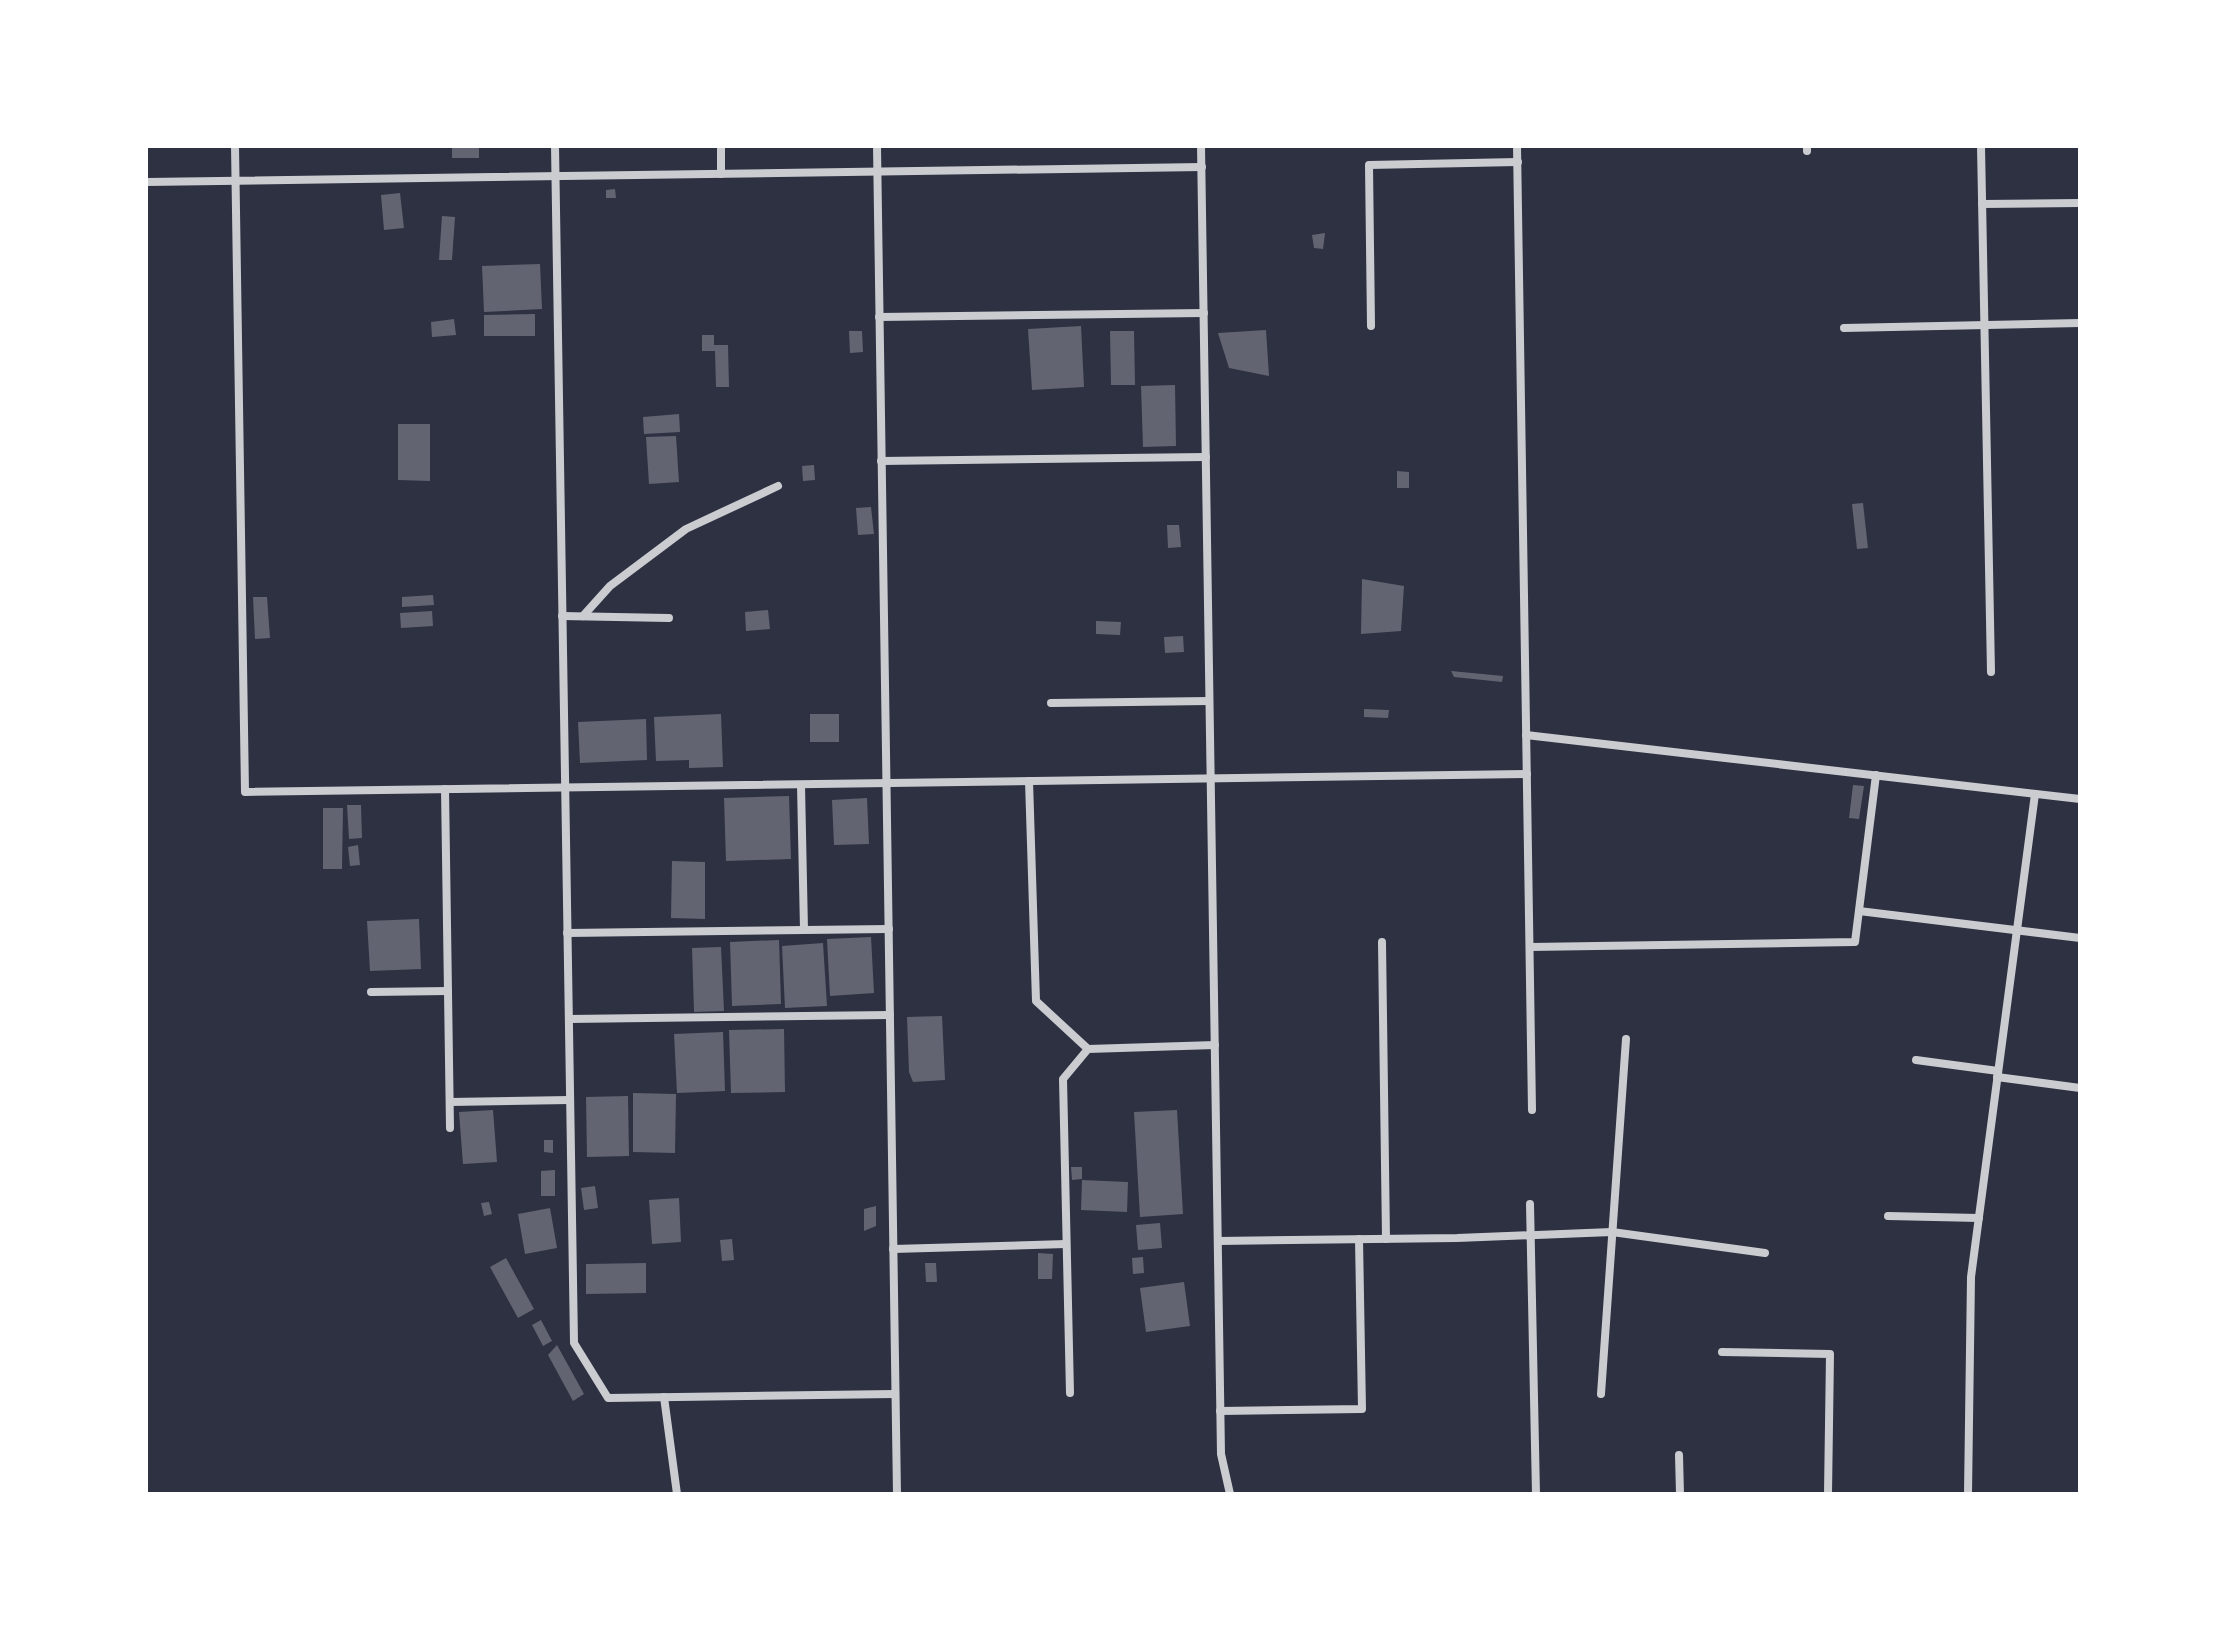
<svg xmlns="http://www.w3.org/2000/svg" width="2226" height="1640" font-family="Poppins,sans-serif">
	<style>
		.building { fill: #626471 }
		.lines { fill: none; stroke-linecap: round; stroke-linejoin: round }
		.minor { stroke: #caccd0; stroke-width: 8 }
	</style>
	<rect width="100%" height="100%" fill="#2d3142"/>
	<g class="building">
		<rect x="452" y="146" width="27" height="12"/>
		<polygon points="615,189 616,198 606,198 606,190"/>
		<polygon points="400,193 404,228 384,230 381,195"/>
		<polygon points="442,216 455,217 452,260 439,260"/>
		<polygon points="1325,233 1323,249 1314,248 1312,235"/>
		<polygon points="540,264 542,309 484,312 482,266"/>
		<polygon points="535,314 535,336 484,336 484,315"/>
		<polygon points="454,319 456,335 432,337 431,322"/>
		<polygon points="1081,326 1084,387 1032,390 1028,329"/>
		<polygon points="1266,330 1269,376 1229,368 1218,333"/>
		<polygon points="849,331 862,331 863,352 850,353"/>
		<polygon points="1110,331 1134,331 1135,385 1111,385"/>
		<polygon points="702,335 714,335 714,345 728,345 729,387 716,387 715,351 702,351"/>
		<polygon points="1175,385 1176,446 1143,447 1141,386"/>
		<polygon points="679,414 680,432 644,434 643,417"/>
		<polygon points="398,424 430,424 430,481 398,480"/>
		<polygon points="676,436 679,482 649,484 646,437"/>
		<polygon points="814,465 815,480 803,481 802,466"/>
		<polygon points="1397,471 1409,472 1409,488 1397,488"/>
		<polygon points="1863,503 1868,548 1857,549 1852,504"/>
		<polygon points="871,507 874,534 858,535 856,508"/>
		<polygon points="1167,525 1179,525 1181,547 1168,548"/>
		<polygon points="1362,579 1404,586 1401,631 1361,634"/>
		<polygon points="433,595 434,605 402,607 402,597"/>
		<polygon points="253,597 267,597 270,638 255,639"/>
		<polygon points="768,610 770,629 746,631 745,612"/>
		<polygon points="432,611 433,626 401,628 400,613"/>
		<polygon points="1096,621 1121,622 1120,635 1096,634"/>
		<polygon points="1183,636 1184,652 1165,653 1164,637"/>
		<polygon points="1451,671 1503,676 1502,682 1454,677"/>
		<polygon points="1364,709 1389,710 1388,718 1364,717"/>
		<polygon points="721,714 723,767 689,768 689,760 656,761 654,717"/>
		<rect x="810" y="714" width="29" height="28"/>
		<polygon points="646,719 647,760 580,763 578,722"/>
		<polygon points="1853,785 1864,786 1859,819 1849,818"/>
		<polygon points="789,796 791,859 726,861 724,798"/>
		<polygon points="867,798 869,844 834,845 832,800"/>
		<polygon points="347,805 361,805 362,838 349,839"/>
		<polygon points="323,808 343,808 342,869 323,869"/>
		<polygon points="358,845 360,865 350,866 348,847"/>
		<polygon points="672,861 705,862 705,919 671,918"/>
		<polygon points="419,919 421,969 370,971 367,921"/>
		<polygon points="871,937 874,993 830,996 827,939"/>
		<polygon points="779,940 781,1004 732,1006 730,942"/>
		<polygon points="823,943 827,1006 785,1008 782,946"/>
		<polygon points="721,947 724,1011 694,1012 692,948"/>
		<polygon points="942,1016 945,1080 913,1082 909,1072 907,1017"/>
		<polygon points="784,1029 785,1092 731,1093 729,1030"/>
		<polygon points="723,1032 725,1091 677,1093 674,1034"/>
		<polygon points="633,1093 676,1094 675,1153 633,1152"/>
		<polygon points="628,1096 629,1156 587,1157 586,1097"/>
		<polygon points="493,1110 497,1162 463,1164 459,1112"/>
		<polygon points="1177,1110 1183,1214 1140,1217 1134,1112"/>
		<polygon points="544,1140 553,1140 553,1153 544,1152"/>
		<polygon points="1071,1167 1082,1167 1082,1179 1072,1180"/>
		<polygon points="555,1170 555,1196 541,1196 541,1171"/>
		<polygon points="1082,1180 1128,1182 1127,1212 1081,1210"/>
		<polygon points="595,1186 598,1208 584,1210 581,1188"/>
		<polygon points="679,1198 681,1242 652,1244 649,1200"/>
		<polygon points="489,1202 492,1214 484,1216 481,1203"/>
		<polygon points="876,1206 876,1226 864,1231 864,1209"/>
		<polygon points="550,1208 557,1248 525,1254 518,1214"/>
		<polygon points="1160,1223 1162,1248 1138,1250 1136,1225"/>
		<polygon points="732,1239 734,1260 722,1261 720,1240"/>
		<polygon points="1038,1253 1053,1254 1052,1279 1038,1279"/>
		<polygon points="1143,1257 1144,1273 1133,1274 1132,1258"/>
		<polygon points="506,1258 534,1309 518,1318 490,1267"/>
		<polygon points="646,1263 646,1293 586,1294 586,1264"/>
		<polygon points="925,1263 936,1263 937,1282 926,1282"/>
		<polygon points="1184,1282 1190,1326 1146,1332 1140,1288"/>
		<polygon points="541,1320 552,1341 543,1346 532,1325"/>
		<polygon points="557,1345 584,1394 573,1401 548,1355"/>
	</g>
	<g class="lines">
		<g class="minor">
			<polyline points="235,146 245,792 1527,774"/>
			<polyline points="555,146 574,1343 608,1398 895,1394"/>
			<polyline points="721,146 721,174"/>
			<polyline points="877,146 897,1494"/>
			<polyline points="1201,146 1221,1454 1230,1494"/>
			<polyline points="1517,146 1532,1110"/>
			<polyline points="1807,146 1807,151"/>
			<polyline points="1981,146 1991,672"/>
			<polyline points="146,182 1202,167"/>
			<polyline points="1982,204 2080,203"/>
			<polyline points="879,317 1204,313"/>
			<polyline points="1371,326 1369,165 1518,162"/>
			<polyline points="1844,328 2080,323"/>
			<polyline points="881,461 1206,457"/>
			<polyline points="562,616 669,618"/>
			<polyline points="583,616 610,586 686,529 778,486"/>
			<polyline points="1051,703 1209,701"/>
			<polyline points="1526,735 2080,799"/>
			<polyline points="1029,781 1036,1001 1088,1049 1215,1045"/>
			<polyline points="801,785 804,930"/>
			<polyline points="445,789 450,1128"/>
			<polyline points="1859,911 2080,938"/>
			<polyline points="567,933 889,929"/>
			<polyline points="1382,942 1386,1239"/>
			<polyline points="1530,947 1855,942 1876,775"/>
			<polyline points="371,992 448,991"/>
			<polyline points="569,1019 890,1015"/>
			<polyline points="1916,1060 1998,1071"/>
			<polyline points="1997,1077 2080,1088"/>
			<polyline points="450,1102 570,1100"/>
			<polyline points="1530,1204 1536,1494"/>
			<polyline points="1888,1216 1979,1218"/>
			<polyline points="1218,1241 1457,1238 1612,1232 1765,1253"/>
			<polyline points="893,1249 1066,1244"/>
			<polyline points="1722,1352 1830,1354 1828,1494"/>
			<polyline points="1070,1393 1063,1079 1088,1049"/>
			<polyline points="1601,1394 1626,1039"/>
			<polyline points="664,1397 677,1494"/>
			<polyline points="1220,1411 1362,1409 1359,1239"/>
			<polyline points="1679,1455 1680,1494"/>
			<polyline points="1968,1494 1971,1277 2035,794"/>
		</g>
	</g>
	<rect width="2226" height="1640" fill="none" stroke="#ffffff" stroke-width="296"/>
</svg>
